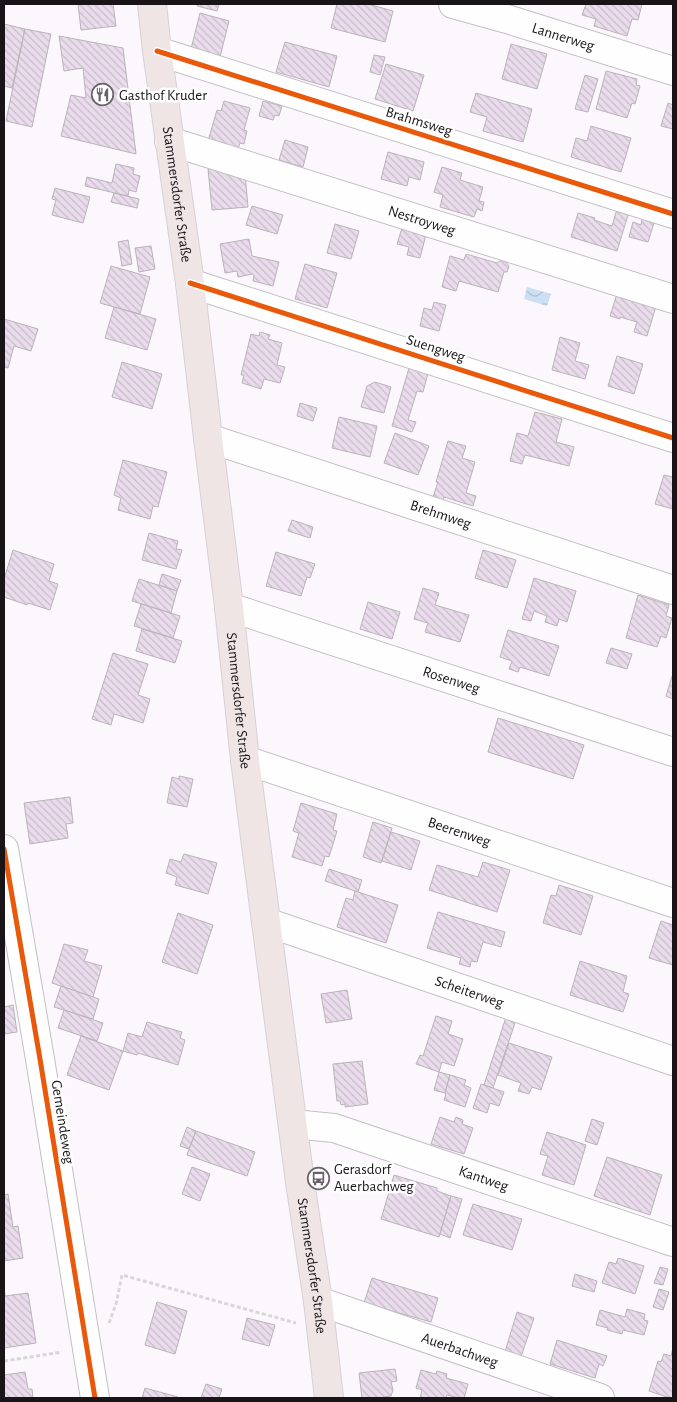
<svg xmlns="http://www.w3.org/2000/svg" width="677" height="1402" font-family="'Alegreya Sans',sans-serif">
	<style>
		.water { fill: url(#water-waves) }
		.building { fill: url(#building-back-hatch); stroke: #b9b4b9 }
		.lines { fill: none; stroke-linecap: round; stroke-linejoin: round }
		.minor-casing { stroke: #c4bfc4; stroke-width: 30 }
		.major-casing { stroke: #d5d1d5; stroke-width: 30 }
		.path { stroke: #d8d7d8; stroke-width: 3; stroke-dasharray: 4 2.5; stroke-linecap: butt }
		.minor { stroke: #fffeff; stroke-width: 28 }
		.major { stroke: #f0e5e5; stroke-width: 28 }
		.cycleway-casing { stroke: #fff; stroke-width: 8 }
		.cycleway { stroke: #e8590c; stroke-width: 5 }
		.labels { text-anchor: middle; stroke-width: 5; stroke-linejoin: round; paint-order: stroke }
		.street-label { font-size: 15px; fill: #181418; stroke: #fff }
		.poi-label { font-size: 15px; fill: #181418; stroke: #fff; text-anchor: start }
	</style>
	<defs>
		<pattern id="water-waves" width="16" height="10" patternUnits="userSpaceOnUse" patternTransform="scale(1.25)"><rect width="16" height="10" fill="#cddff4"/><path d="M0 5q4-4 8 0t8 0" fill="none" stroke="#afbed0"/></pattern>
		<pattern id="building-back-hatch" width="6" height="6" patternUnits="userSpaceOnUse" patternTransform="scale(1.25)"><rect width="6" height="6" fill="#eadcec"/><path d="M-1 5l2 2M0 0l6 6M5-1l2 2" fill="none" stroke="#c8bcca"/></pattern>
	</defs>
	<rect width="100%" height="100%" fill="#fcf7fc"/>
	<polygon class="water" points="527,287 551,294 547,306 524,299"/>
	<g class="building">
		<polygon points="78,4 113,4 116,26 81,30"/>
		<polygon points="198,4 219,4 217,11 197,6"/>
		<polygon points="337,4 368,4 393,11 385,42 331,28"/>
		<polygon points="586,4 642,4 638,20 632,19 627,36 594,26 596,19 582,15"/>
		<polygon points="200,13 229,21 220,57 191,49"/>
		<polygon points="4,24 25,29 12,88 4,86"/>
		<polygon points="25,29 51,34 32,127 6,121"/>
		<polygon points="59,36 123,48 136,154 61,136 71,95 86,98 83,68 64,71"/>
		<polygon points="285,42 337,56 329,87 276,72"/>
		<polygon points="511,44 547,54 537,89 502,79"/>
		<polygon points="374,55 385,57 380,75 370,72"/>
		<polygon points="386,64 424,75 413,111 375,99"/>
		<polygon points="606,71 637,79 636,85 640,86 635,104 632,103 627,118 596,109"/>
		<polygon points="585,75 598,79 588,112 575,109"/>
		<polygon points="476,93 532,109 523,142 483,131 487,117 470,112"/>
		<polygon points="224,101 250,108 244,130 247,131 244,144 240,143 238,149 208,141 217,110 221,111"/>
		<polygon points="263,101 282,106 279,116 275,115 273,120 259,116"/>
		<polygon points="668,103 673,105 673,129 661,126"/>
		<polygon points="591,126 631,138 621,172 571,157 576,138 587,141"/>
		<polygon points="285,140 308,147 303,167 279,160"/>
		<polygon points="388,152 424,162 420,180 409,177 407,186 381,179"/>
		<polygon points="116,164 134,168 133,174 140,176 136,192 129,190 128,196 85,186 87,177 112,183"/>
		<polygon points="442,167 462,173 460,180 483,187 479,201 484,202 482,211 477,209 474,217 440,207 443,195 434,192"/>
		<polygon points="227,168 228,175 245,173 248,207 212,210 208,169"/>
		<polygon points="55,188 90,197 83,223 52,215 56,200 52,199"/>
		<polygon points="114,193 139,199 137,208 111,202"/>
		<polygon points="252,206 283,215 277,234 246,225"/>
		<polygon points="617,209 629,212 617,251 571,237 578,213 595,218 594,220 612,226"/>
		<polygon points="642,219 654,223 648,242 629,237 633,222 641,225"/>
		<polygon points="335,224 359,231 351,259 327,253"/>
		<polygon points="403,225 427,231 420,258 407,255 409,247 397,244"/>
		<polygon points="249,239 252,256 279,262 273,286 253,281 254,275 252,274 238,277 237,271 225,273 220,244"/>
		<polygon points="128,240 132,264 122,266 118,242"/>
		<polygon points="151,246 155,269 139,272 135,248"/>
		<polygon points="466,254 497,263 501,260 506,262 509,266 507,272 504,272 498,292 459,281 456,291 442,287 450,256 464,260"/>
		<polygon points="305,264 337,273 327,308 295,299"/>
		<polygon points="111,266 150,277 140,314 100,303"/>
		<polygon points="617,294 657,303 647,336 634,332 637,322 620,317 620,319 610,316"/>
		<polygon points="434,302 446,305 439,331 420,326 424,308 432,310"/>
		<polygon points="114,307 156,319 147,350 105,338"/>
		<polygon points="4,319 38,329 31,351 14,346 8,368 4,367"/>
		<polygon points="260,332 270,335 268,339 282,343 277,365 285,367 280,383 264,379 261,389 242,383 244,375 241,375 251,334 259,336"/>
		<polygon points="560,337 580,343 575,361 589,365 585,379 552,370"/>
		<polygon points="617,356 643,364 634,394 608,386"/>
		<polygon points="122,362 162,374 152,409 112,397"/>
		<polygon points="409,368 428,373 423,392 417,391 408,420 416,422 412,432 392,426"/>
		<polygon points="375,382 391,387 384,413 361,407 367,386"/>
		<polygon points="300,403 317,408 313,421 297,416"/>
		<polygon points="535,412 562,419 556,442 574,447 569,466 525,455 522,464 510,461 517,433 528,436"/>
		<polygon points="339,417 377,426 370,457 332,448"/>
		<polygon points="395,433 429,446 418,475 384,463"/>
		<polygon points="448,441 466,446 462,458 475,462 466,493 476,496 473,506 444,497 442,503 432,500 438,482 436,482"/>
		<polygon points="123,460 167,472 158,507 153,506 150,519 118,510 121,498 114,495"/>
		<polygon points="664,475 673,477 673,509 655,504"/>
		<polygon points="292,520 313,527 310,538 288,531"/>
		<polygon points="149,533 178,541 176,549 182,550 176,569 142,560"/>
		<polygon points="13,550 54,564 49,581 58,584 50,610 28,603 27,605 4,597 4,579"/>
		<polygon points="483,550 516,560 507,588 475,578"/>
		<polygon points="276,552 315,564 310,578 307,577 301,596 266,586"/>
		<polygon points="162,574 181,580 177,591 159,585"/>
		<polygon points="534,578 576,591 567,622 559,619 557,626 545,622 547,616 534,611 531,621 522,619"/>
		<polygon points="139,579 177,591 171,613 132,601"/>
		<polygon points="423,588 439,593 435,605 469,615 460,642 425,632 428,623 414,619"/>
		<polygon points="638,595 669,605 666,616 672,618 666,638 661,636 657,647 626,638"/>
		<polygon points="368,602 400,612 392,639 360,629"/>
		<polygon points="141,604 180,616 173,638 134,626"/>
		<polygon points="142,629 182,641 175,663 136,651"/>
		<polygon points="508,630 559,646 549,676 520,667 518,672 509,669 512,661 500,657"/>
		<polygon points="611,648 632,654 627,669 606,663"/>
		<polygon points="113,653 148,664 138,695 150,699 143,723 114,714 111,725 92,719"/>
		<polygon points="673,673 673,699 666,696"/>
		<polygon points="498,718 584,745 573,779 488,752"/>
		<polygon points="179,776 193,779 187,807 167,803 172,777 179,779"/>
		<polygon points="70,797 73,823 66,824 68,838 30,844 24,803"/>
		<polygon points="301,803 337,814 333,830 337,831 329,857 325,856 322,866 292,857 299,833 293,831"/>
		<polygon points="373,822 392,828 381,863 363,857"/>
		<polygon points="391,832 420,841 411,870 382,861"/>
		<polygon points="184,854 217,863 208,894 175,885 177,877 166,873 170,859 181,862"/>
		<polygon points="483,862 510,870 497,912 429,890 437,865 478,877"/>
		<polygon points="329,869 362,880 358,892 325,881"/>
		<polygon points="559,885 593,896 581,935 543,923 551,895 556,896"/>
		<polygon points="355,891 398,905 386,943 337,927 346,898 353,900"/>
		<polygon points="438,912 505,932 501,947 483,942 477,962 471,961 470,967 459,964 461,958 427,948"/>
		<polygon points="178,913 213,925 197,974 162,962"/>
		<polygon points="661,921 673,925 673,965 649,958"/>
		<polygon points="64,944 88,950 84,961 102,966 93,997 52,983"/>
		<polygon points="580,961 627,976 623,992 629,994 623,1012 570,995"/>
		<polygon points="61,986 99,999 93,1019 54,1007"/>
		<polygon points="347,990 352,1019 326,1023 321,994"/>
		<polygon points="13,1005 17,1032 4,1034 4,1007"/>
		<polygon points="64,1010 103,1023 97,1041 58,1028"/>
		<polygon points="436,1016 452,1021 448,1034 463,1039 454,1066 442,1062 439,1072 416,1064 420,1055 423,1056"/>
		<polygon points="506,1017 516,1020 493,1088 484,1085"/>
		<polygon points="147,1022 182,1032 180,1038 185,1040 178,1065 138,1053 137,1055 123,1051 128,1033 142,1037"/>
		<polygon points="81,1036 123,1051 109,1090 67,1075"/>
		<polygon points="509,1043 552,1057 541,1090 532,1087 529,1094 518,1091 521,1083 498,1075"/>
		<polygon points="362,1061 368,1104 345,1107 345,1104 341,1105 340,1101 337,1101 333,1064"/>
		<polygon points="439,1072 450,1075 445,1093 434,1090"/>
		<polygon points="450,1075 466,1080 464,1085 471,1088 465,1107 444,1100 446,1094 445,1093"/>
		<polygon points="481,1084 504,1092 499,1106 490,1103 487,1113 473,1108"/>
		<polygon points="440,1117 454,1122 456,1117 463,1120 462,1124 473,1128 464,1154 431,1144"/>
		<polygon points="592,1119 604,1123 597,1145 585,1141"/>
		<polygon points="187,1127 196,1131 189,1149 180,1146"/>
		<polygon points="196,1131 255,1152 247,1176 187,1155"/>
		<polygon points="547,1132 586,1145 574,1185 542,1175 548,1156 540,1154"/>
		<polygon points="607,1157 662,1175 650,1215 594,1196"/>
		<polygon points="192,1167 210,1174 200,1201 182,1194"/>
		<polygon points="394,1175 437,1188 437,1191 451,1196 439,1237 381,1219"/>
		<polygon points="8,1194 13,1227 18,1226 23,1258 4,1261 4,1195"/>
		<polygon points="451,1196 462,1199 450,1238 440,1234"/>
		<polygon points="473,1204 522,1219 512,1250 463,1235"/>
		<polygon points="618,1258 644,1266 635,1294 602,1283 609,1262 616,1264"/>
		<polygon points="660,1267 668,1269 663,1285 654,1283"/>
		<polygon points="575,1274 597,1281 594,1292 572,1286"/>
		<polygon points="372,1278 438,1298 431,1322 364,1303"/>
		<polygon points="4,1287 5,1296 28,1293 36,1343 4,1348"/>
		<polygon points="659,1289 669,1292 663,1310 653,1307"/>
		<polygon points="157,1302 187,1311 175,1354 145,1345"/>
		<polygon points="627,1309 645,1314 644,1320 648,1321 644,1335 623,1330 622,1334 607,1330 608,1328 596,1325 600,1310 625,1317"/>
		<polygon points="517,1312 534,1318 520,1360 504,1355"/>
		<polygon points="247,1318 275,1325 269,1346 242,1339"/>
		<polygon points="557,1340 607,1356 603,1366 599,1364 595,1378 550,1364"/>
		<polygon points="673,1347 673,1398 670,1398 649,1391 658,1361 661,1362 664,1354 671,1356"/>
		<polygon points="395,1369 397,1381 391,1382 393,1390 391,1396 383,1397 383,1398 362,1398 359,1373"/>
		<polygon points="421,1370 436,1374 437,1371 447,1374 446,1378 468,1384 464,1398 459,1398 447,1395 446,1398 420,1398 422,1390 416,1388"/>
		<polygon points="25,1372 28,1389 32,1389 33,1398 4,1398 4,1375"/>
		<polygon points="206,1384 222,1389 219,1398 201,1398"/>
		<polygon points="145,1388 178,1397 177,1398 142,1398"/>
	</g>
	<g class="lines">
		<defs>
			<g id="minor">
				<path id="s1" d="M453 4 507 19 673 71"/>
				<polyline points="157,51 673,214"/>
				<path id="s2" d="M169 141 673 299"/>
				<polyline points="190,283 673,438"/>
				<path id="s3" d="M208 438 673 590"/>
				<path id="s4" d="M229 607 673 752"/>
				<path id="s5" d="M245 760 673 903"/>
				<polyline points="4,849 40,1059 95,1398"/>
				<path id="s6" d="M266 922 673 1061"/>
				<path id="s7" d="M293 1124 334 1128 673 1242"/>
				<path id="s8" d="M318 1301 600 1398"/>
			</g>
			<g id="major">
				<path id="s9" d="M152 4 157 51 190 283 208 438 229 607 245 760 266 922 300 1182 318 1301 329 1398"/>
			</g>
		</defs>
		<use href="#minor" class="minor-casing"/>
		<use href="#major" class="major-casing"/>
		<g class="path">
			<polyline points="109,1323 116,1304 122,1275 296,1323"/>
			<polyline points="4,1361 62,1352"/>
		</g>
		<use href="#minor" class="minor"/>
		<use href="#major" class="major"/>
		<defs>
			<g id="cycleway">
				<polyline points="157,51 673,214"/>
				<polyline points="190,283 673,438"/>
				<polyline points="4,849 40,1059 95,1398"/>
			</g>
		</defs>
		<use href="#cycleway" class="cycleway-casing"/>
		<use href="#cycleway" class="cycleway"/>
	</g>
	<defs>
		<symbol id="restaurant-ring" viewBox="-11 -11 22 22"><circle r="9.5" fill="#fff" stroke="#686368" stroke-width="1.5"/><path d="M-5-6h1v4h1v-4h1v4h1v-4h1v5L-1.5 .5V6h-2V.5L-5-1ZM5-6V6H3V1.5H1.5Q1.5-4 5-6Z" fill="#686368"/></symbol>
		<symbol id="bus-ring" viewBox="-11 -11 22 22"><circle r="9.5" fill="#fff" stroke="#686368" stroke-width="1.5"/><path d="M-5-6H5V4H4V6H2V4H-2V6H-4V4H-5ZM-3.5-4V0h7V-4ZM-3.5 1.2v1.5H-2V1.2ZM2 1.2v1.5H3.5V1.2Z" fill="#686368"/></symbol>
	</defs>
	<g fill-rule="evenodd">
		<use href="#restaurant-ring" x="90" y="82" width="25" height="25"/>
		<use href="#bus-ring" x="306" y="1166" width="25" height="25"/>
	</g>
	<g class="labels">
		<g class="street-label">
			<text dy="5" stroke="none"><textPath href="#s1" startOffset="115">Lannerweg</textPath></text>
			<text transform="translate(419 121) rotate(17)" y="5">Brahmsweg</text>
			<text dy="5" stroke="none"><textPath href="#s9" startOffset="192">Stammersdorfer Straße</textPath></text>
			<text dy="5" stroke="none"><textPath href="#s2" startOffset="265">Nestroyweg</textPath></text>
			<text transform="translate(436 348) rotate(18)" y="5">Suengweg</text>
			<text dy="5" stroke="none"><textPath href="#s3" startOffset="245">Brehmweg</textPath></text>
			<text dy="5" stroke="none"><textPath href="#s4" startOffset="234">Rosenweg</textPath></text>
			<text dy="5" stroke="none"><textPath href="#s9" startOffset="702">Stammersdorfer Straße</textPath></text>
			<text dy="5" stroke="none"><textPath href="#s5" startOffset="226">Beerenweg</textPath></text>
			<text dy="5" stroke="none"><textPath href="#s6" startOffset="215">Scheiterweg</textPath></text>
			<text transform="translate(63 1122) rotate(81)" y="5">Gemeindeweg</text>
			<text dy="5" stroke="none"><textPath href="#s7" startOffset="199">Kantweg</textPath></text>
			<text dy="5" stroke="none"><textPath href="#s9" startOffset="1272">Stammersdorfer Straße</textPath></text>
			<text dy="5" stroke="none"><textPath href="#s8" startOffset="150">Auerbachweg</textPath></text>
		</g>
		<g class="poi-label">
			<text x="119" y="100">Gasthof Kruder</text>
			<text x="334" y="1174">Gerasdorf<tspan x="334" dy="17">Auerbachweg</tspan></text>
		</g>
	</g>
	<rect width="677" height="1402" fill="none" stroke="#181418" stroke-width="10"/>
</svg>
